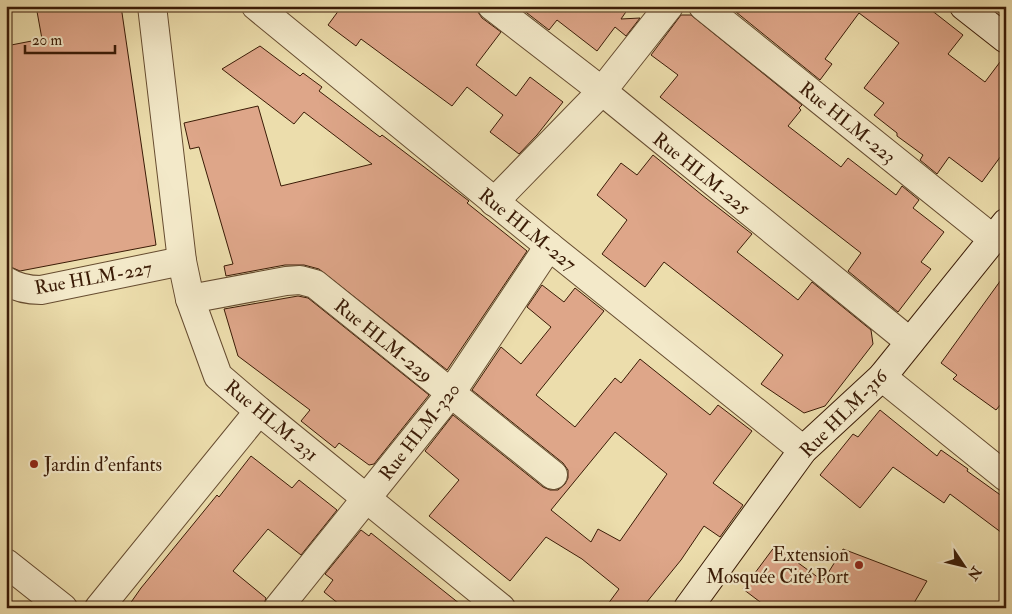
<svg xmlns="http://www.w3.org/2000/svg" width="1012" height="614" font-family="'IM FELL Double Pica',serif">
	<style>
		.building { fill: #dea689; stroke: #3a1b06; fill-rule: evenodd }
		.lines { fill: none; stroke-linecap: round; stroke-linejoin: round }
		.street-casing { stroke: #664c30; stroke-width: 30 }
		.secondary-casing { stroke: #3a1b06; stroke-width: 30 }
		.street { stroke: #f3e9c9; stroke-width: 28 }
		.secondary { stroke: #f3e9c9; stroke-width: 28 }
		.poi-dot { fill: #8f2418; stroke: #f3e9c9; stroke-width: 2 }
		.labels { text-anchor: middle; stroke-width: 4.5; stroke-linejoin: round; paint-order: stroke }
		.street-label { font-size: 19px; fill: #3a1b06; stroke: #f3e9c9 }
		.poi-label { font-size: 19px; fill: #3a1b06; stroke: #f3e9c9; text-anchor: start }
	</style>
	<rect width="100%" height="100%" fill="#ecddac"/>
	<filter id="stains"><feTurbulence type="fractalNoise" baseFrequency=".004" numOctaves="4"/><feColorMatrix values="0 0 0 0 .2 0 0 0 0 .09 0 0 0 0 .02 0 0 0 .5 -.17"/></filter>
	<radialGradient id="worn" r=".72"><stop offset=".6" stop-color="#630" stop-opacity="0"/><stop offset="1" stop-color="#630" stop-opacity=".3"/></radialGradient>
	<g class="building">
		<polygon points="36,6 121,6 156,245 20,271 6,265 6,46 42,39"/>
		<polygon points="342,6 477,6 478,12 482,18 501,32 476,65 516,96 530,77 563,102 537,135 519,154 490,132 503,115 467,87 452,106 361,39 356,46 328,25"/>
		<polygon points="518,6 630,6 621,19 640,18 626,36 615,27 597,51 557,20 549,30"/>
		<polygon points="732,6 926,6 963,35 948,54 985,82 1006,54 1006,149 982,182 949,157 937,174 920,160 923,155 897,136 897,133 874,115 884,103 864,88 899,43 859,13 825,59 832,64 820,80 736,12 740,12"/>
		<polygon points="681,15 691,15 802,105 799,108 801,110 788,126 841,167 848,158 896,195 902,186 919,200 913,208 944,232 921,262 931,269 898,312 848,271 861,253 660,97 678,75 651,55"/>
		<polygon points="260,46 300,76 303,73 322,87 319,91 380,137 382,135 469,201 467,203 527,251 447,370 319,269 304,265 285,265 226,276 224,266 233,264 199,147 190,149 184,123 258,106 281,186 372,164 304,112 294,124 222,69"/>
		<polygon points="653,155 702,195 752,234 737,252 798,300 812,282 871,330 873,344 825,406 804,413 761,384 783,355 664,262 645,287 602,254 627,220 597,195 621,163 637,175"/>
		<polygon points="1006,273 1006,398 996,410 953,379 957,375 941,363"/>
		<path d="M542 285 564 302 575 288 604 311 536 395 575 427 615 378 621 383 640 359 710 415 718 405 752 431 713 483 743 505 720 537 704 526 681 560 642 608H605L619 589 582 559 546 537 510 581 429 516 459 480 425 451 453 415 543 487 550 490H558L565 484 568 478V470L563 463 472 390 501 347 521 364 551 327 527 307ZM615 432 667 474 620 541 598 529 591 542 551 510Z"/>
		<polygon points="298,296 308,298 429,395 374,464 369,465 339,443 335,448 301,421 310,410 238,356 224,309"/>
		<polygon points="880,410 937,456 941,450 968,469 967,471 1006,499 1006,536 950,494 944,503 893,467 860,508 820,475 853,434 858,437"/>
		<polygon points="251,456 292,488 299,480 337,510 301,555 268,529 233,571 266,598 263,608 127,608 141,588 195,522 217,495 219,497"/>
		<polygon points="361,530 369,536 371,533 465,608 344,608 324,592 333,580 325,574"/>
		<polygon points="775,546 823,581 843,549 927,581 911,608 768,608 743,589"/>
	</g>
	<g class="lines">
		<defs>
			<g id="street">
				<polyline points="152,6 182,261 190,299 218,376 259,411 501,608"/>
				<polyline points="256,6 549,246 803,450"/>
				<polyline points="492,6 602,91 910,342"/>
				<polyline points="703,6 993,239"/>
				<polyline points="494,202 602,91 669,6"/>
				<path d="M6 281C17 288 28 290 41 290L182 261"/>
				<polyline points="190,299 286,281 300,280 315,284 553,475"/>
				<polyline points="882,377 1006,477"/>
				<polyline points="6,563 63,608"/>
				<polyline points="99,608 259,411"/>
				<polyline points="278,608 451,393 549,246"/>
			</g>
			<g id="secondary">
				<polyline points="964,6 1006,39"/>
				<polyline points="688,608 803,450 882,377 1006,223"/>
			</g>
		</defs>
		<use href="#street" class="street-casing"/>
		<use href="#secondary" class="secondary-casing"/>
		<use href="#street" class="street"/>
		<use href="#secondary" class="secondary"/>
	</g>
	<g class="poi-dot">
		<circle cx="34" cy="464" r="5"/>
		<circle cx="859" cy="565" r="5"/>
	</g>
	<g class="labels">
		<g class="street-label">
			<text transform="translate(848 122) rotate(39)" y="7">Rue HLM-223</text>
			<text transform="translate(702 173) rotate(39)" y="7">Rue HLM-225</text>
			<text transform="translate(528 229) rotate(39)" y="7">Rue HLM-227</text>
			<text transform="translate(93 277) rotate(-10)" y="7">Rue HLM-227</text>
			<text transform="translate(384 340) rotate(39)" y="7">Rue HLM-229</text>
			<text transform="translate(843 413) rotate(-45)" y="7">Rue HLM-316</text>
			<text transform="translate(272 420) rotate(40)" y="7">Rue HLM-231</text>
			<text transform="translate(419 431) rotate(-52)" y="7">Rue HLM-320</text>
		</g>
		<g class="poi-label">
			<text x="44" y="471">Jardin d'enfants</text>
			<text x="849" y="561" text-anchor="end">Extension<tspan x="849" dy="22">Mosquée Cité Port</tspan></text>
		</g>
	</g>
	<rect width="1012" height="614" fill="none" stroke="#ecddac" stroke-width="25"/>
	<rect x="8" y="8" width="997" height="599" fill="none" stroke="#3a1b06" stroke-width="2.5"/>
	<rect x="12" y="12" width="987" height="589" fill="none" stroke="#3a1b06"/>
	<g transform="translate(964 566) rotate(125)" stroke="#f3e9c9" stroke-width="4" paint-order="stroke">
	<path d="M0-4L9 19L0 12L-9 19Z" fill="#3a1b06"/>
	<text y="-8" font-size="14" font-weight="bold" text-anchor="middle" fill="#3a1b06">N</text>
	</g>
	<path d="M25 45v8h90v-8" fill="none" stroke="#3a1b06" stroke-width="2.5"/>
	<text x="32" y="45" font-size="15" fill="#3a1b06" stroke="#f3e9c9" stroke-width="4" paint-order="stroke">20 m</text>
	<rect width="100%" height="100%" filter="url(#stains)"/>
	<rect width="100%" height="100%" fill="url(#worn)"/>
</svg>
